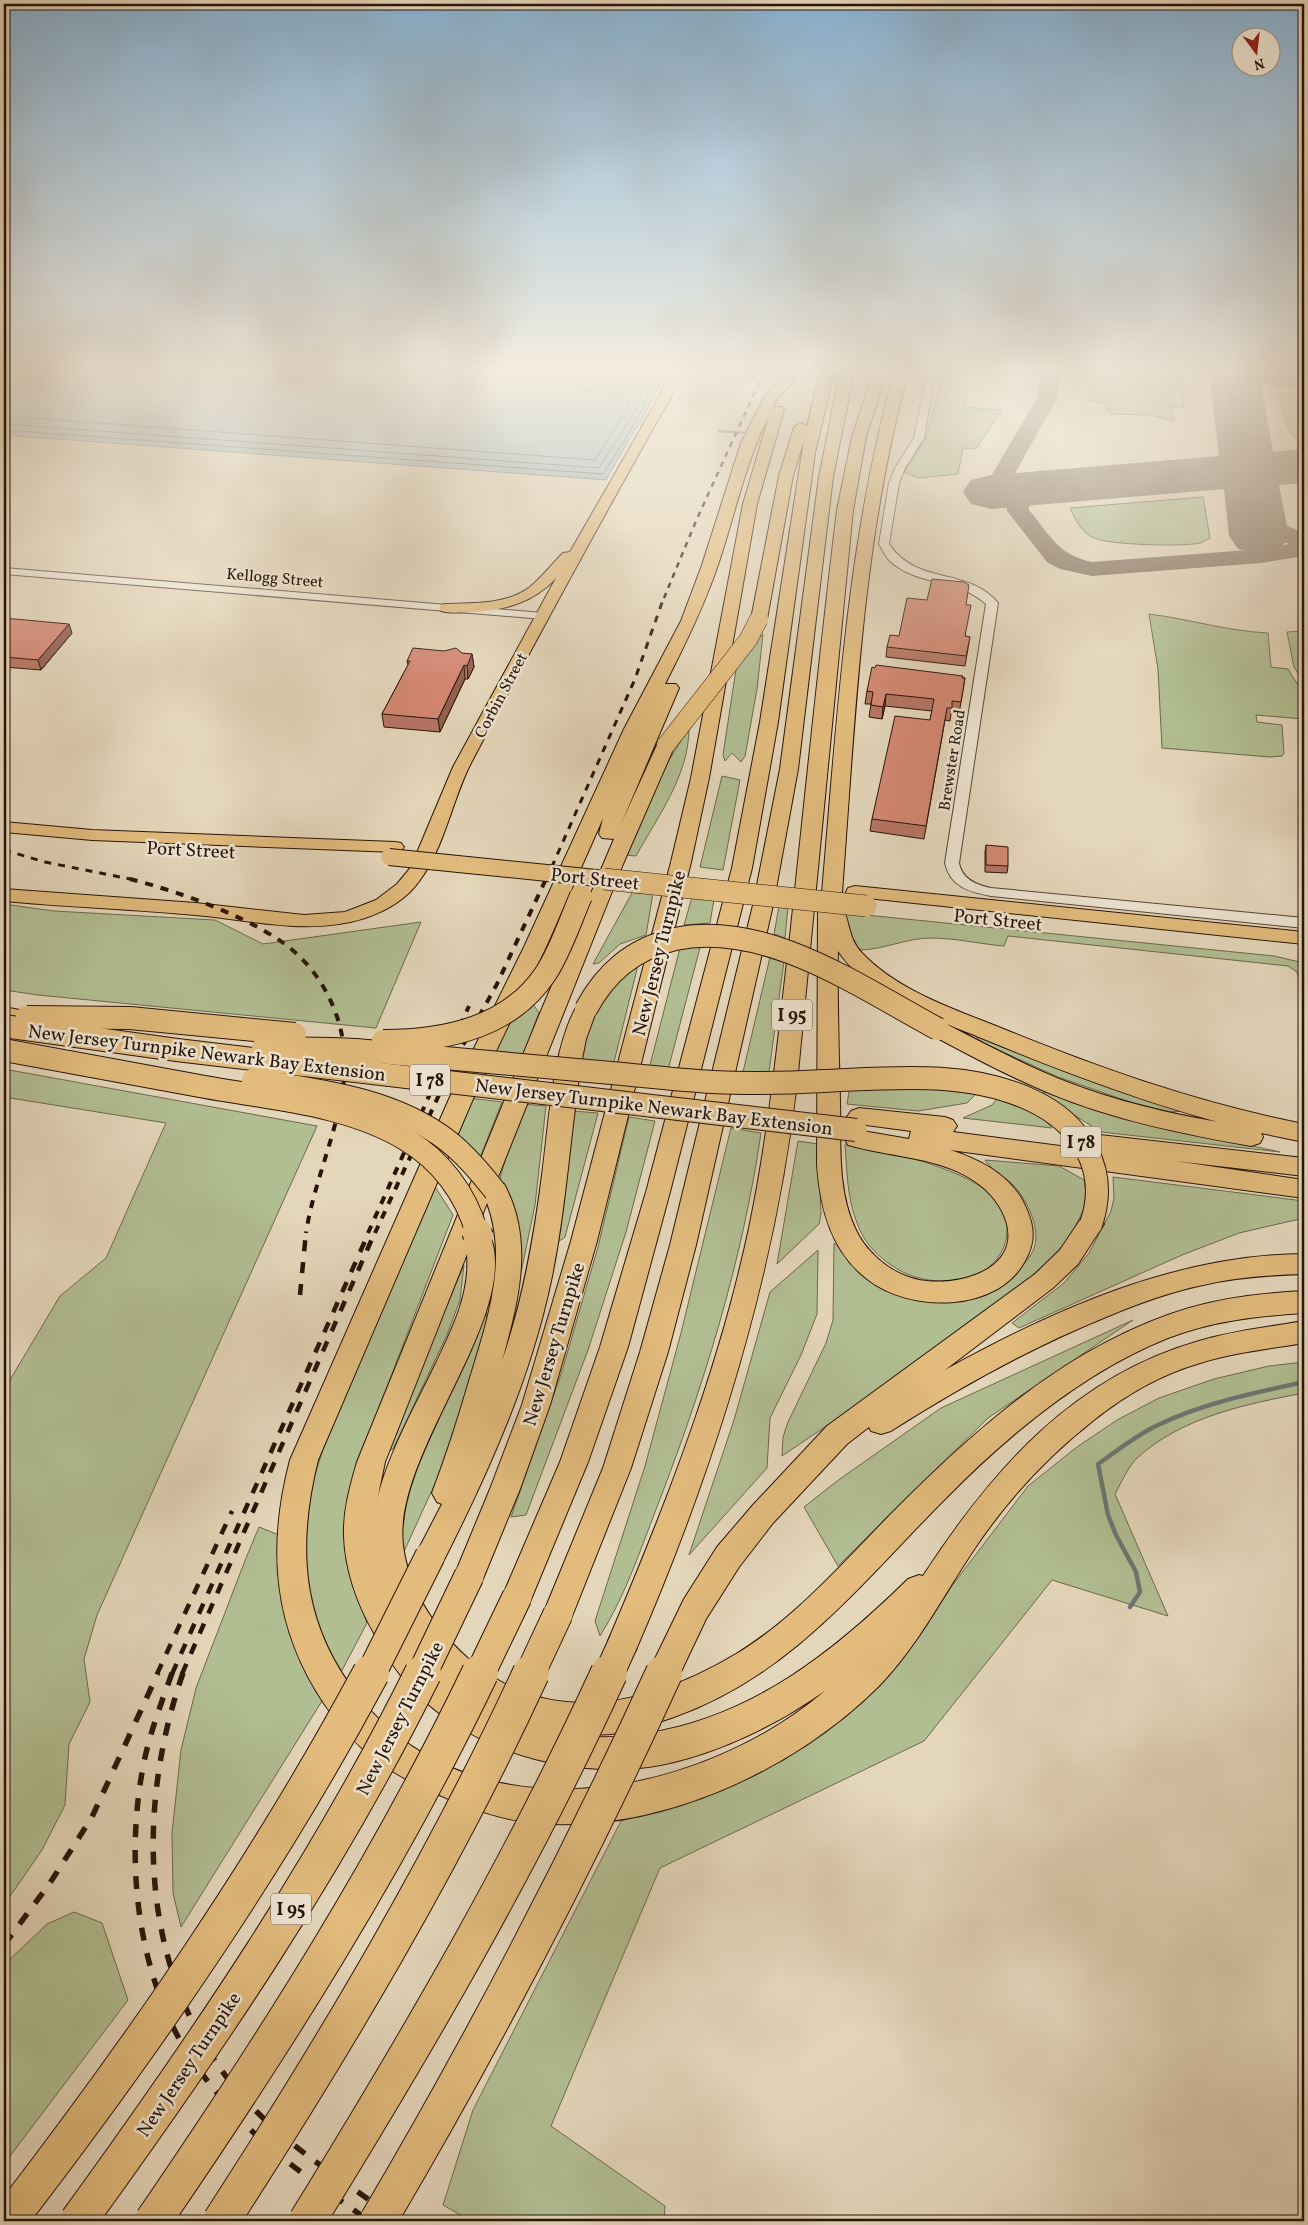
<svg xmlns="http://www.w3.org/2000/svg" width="1308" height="2225" font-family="Vollkorn,serif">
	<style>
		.green { fill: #b1be92; stroke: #6c684d }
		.water { fill: #9bb6bb; stroke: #6d7573 }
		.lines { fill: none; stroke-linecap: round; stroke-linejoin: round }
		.shore { stroke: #626462; stroke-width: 1 }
		.stream-far1 { stroke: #6d7573; stroke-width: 2.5 }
		.stream { stroke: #6d7573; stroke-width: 4.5 }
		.taxiway { fill: #867461; fill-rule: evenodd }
		.runway { fill: #867461; fill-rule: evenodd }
		.minor-casing { stroke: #574434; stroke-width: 2 }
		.major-casing { stroke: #281308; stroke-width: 2 }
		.highway-casing { stroke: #281308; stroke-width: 2 }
		.minor { fill: #ede4d2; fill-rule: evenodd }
		.major { fill: #e2bb7d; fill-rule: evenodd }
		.highway { fill: #e2bb7d; fill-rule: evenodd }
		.rail-far4 { stroke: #281308; stroke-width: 2.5; stroke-dasharray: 5.5 5.5; stroke-linecap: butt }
		.rail-far3 { stroke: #281308; stroke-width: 3; stroke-dasharray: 7 7; stroke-linecap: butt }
		.rail-far2 { stroke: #281308; stroke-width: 4; stroke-dasharray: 8 8; stroke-linecap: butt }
		.rail-far1 { stroke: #281308; stroke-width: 4.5; stroke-dasharray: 11 11; stroke-linecap: butt }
		.rail { stroke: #281308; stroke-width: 5.5; stroke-dasharray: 13 13; stroke-linecap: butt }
		.major-bridge-far1-casing { stroke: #281308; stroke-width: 18; stroke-linecap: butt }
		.major-bridge-casing { stroke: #281308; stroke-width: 22; stroke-linecap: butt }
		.highway-bridge-far3-casing { stroke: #281308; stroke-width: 19; stroke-linecap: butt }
		.highway-bridge-far2-casing { stroke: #281308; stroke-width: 24; stroke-linecap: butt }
		.highway-bridge-far1-casing { stroke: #281308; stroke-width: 31; stroke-linecap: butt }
		.highway-bridge-casing { stroke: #281308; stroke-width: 38; stroke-linecap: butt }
		.major-bridge-far1 { stroke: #e2bb7d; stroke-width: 16 }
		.major-bridge { stroke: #e2bb7d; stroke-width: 21 }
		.highway-bridge-far3 { stroke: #e2bb7d; stroke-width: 18 }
		.highway-bridge-far2 { stroke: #e2bb7d; stroke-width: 22 }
		.highway-bridge-far1 { stroke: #e2bb7d; stroke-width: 29 }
		.highway-bridge { stroke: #e2bb7d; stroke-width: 36 }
		.wall { fill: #b67564; stroke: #281308 }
		.shaded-wall { fill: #945f51; stroke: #281308 }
		.building { fill: #d48874; stroke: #281308 }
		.labels { text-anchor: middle; stroke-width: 5; stroke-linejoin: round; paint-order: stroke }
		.far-street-label { font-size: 16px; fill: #281308; stroke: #ede4d2 }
		.shield { fill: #ede4d2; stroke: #635245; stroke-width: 1 }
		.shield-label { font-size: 18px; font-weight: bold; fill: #281308 }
		.street-label { font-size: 19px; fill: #281308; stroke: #ede4d2 }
	</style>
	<rect width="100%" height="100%" fill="#e4d6ba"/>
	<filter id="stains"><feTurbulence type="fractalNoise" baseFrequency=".004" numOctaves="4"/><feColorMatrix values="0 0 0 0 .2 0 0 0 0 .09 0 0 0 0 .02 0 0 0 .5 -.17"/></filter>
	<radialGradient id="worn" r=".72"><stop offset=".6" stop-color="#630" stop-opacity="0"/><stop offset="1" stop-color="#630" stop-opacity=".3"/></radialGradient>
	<g class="green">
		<polygon points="943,372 970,372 964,407 1002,410 976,449 963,448 958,474 918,478 904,472 926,438"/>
		<polygon points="1091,372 1181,372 1184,408 1170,407 1174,421 1151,415 1110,414 1104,404 1089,400"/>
		<path d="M1280 394 1304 396V442C1285 438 1284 410 1280 394Z"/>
		<path d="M1203 497 1210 538C1207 540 1203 542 1200 543 1182 547 1110 545 1094 538 1081 532 1076 521 1070 508Z"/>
		<path d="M1149 614C1189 619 1227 631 1268 633L1271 667 1288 669 1304 695V719L1256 715 1257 722 1282 725 1284 753 1282 756 1270 757 1162 748 1158 669Z"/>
		<polygon points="1304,631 1304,683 1294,667 1287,632"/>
		<polygon points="763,634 757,689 745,756 741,762 732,753 725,761 723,755 737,663"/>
		<path d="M689 728C689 775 658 816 636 856L625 855 656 781Z"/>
		<polygon points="722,776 740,780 723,870 700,867"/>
		<polygon points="633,891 653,893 646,935 620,944 599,963 593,964"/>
		<polygon points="692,897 714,899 710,923 684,925"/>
		<polygon points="4,904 54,911 215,920 263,944 421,922 376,1028 38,995 4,990"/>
		<polygon points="779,906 788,907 785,938 774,934"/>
		<path d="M846 913 1274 956 1304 963V999L1297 972 1288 966 1008 936 1004 946C980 944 955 938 931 938 906 938 883 950 859 950L844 927Z"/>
		<polygon points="702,940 668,1070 649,1069 681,944"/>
		<polygon points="771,953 784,961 769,1072 743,1072"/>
		<polygon points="640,957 613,1066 575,1065 597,1005"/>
		<polygon points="533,1004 539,1013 522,1058 490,1056 505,1025"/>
		<polygon points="967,1027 1188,1111 1168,1112 1130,1102 1058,1077 981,1042"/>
		<polygon points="4,1069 317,1126 97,1615 84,1659 90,1702 69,1744 65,1805 42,1850 4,1905 4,1390 60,1296 106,1258 166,1123 4,1097"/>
		<polygon points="926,1083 978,1092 967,1103 918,1111 847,1104 850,1086"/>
		<polygon points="1047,1091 1244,1144 1280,1152 1101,1132 1041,1094"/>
		<polygon points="999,1096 1041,1116 1052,1128 963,1118 992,1105"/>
		<polygon points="469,1098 502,1102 480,1158 453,1134"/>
		<polygon points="522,1104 546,1106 535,1205 514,1306 512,1216 500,1178"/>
		<polygon points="573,1111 598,1113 565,1237 558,1242"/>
		<polygon points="629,1117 655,1121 626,1232 588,1350 526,1515 511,1517 562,1371 598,1247"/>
		<path d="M731 1128 761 1133C742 1263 703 1389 655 1512 639 1554 624 1598 600 1636L595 1621 645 1466 681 1333Z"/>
		<polygon points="798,1141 818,1144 821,1214 819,1224 777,1264"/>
		<path d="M845 1144C882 1148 969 1170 994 1197 1002 1205 1008 1220 1007 1232 1003 1284 936 1291 899 1270 880 1259 864 1244 857 1223 847 1198 847 1171 845 1144Z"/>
		<path d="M985 1160 1059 1166 1084 1180 1086 1194 1083 1211 1069 1239 1047 1262 1023 1284 856 1406 782 1456 783 1437 788 1422 826 1343 833 1320 834 1243 877 1281 1000 1285C1011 1275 1026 1265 1033 1251 1042 1231 1028 1201 1014 1186 1005 1177 992 1171 985 1160Z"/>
		<polygon points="1113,1177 1304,1201 1304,1218 1239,1233 1182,1255 1019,1328 1012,1323 1064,1283 1089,1253 1111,1211 1114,1198"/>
		<path d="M434 1185 453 1215 355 1470 348 1560 356 1594 367 1623 339 1676C317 1634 303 1586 304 1537 304 1507 316 1469 326 1441Z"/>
		<polygon points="818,1250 817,1314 801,1355 770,1418 767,1468 689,1555 734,1420 770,1292"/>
		<polygon points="464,1265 460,1300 447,1335 393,1449 385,1452"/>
		<polygon points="487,1305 486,1326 444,1464 401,1558 398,1506"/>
		<polygon points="1133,1320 988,1418 838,1566 804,1507 837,1481 941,1408"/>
		<path d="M1304 1362V1393C1246 1404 1182 1417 1137 1458 1128 1467 1121 1483 1115 1494L1168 1616 1052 1580 924 1741 660 1868 551 2126 665 2206 664 2221H471L443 2205 473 2110 621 1821 795 1753 916 1633 1028 1486 1077 1447 1117 1420 1159 1398 1214 1379 1269 1366Z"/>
		<polygon points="259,1527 279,1535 299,1653 322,1701 181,1927 173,1893 172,1833 181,1750 196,1688 246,1558"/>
		<polygon points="74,1912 102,1923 128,2000 4,2164 4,1965 47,1924"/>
	</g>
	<polygon class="water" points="4,372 555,372 630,377 632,372 665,374 641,422 635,429 606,480 4,435"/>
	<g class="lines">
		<g class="shore">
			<path d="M580 372C585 392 623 390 639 384L643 372"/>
			<polyline points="587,372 592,379 629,381 634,379 637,372"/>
			<path d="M4 416 595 460 625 412 631 397 629 395C607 395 579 398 573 372"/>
			<polyline points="4,424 599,468 632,416 652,372"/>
			<polyline points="4,430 603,474 637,420 659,372"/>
		</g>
		<polyline class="stream-far1" points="719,431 743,433"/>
		<path class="stream" d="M1130 1607 1140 1592 1136 1572 1116 1535 1108 1515 1098 1464C1117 1451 1135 1436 1156 1426 1203 1403 1254 1393 1304 1382"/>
		<g class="taxiway">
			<path d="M1041 372H1061L1057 398 1013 477C1028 490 1049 478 1067 482L1070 487 1067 492 1039 496 1029 504V510C1051 536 1057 554 1092 562L1261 549 1290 544C1269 539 1256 530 1245 511L1248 506 1256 504 1264 506 1278 522 1304 533V556L1261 563 1092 576 1060 569 1047 562 1007 511 1006 504 1011 494 1003 492 990 478 1037 398Z"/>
			<polygon points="1232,372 1304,376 1304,388 1227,381 1224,377 1227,373"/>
		</g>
		<polygon class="runway" points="1209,372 1259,372 1273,452 1304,449 1304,483 1279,485 1289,536 1280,549 1259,554 1238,549 1229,536 1224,489 991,509 971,504 963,492 971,480 991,475 1219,456"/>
		<defs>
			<g id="minor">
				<path d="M927 372H935L924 438 905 468 899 483 889 544C917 586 969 567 998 603L959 863C962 879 976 885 991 888L1304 918V928L991 896C970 892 950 887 945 863L986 604C958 578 916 586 890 561 885 556 882 549 879 544L889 483 895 468 914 438Z"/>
				<polygon points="4,568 543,613 549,616 543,619 4,574"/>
			</g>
			<g id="major">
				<path d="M665 372H677L678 379 671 397C602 518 536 640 471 763 452 800 445 846 420 880 407 899 386 911 365 918 309 936 252 920 195 915 131 909 67 907 4 901V889L196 903 304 915 345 912 376 900 397 884 411 867 453 767 556 578C533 603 505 610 472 612 462 612 451 614 441 611L439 608 441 605 446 604C474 603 506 605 530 587 542 577 552 564 563 553L570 552 659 397 666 379Z"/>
				<polygon points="4,822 92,830 395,842 401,843 404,847 401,851 395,852 92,840 4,832"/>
				<polygon points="855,886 1304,932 1304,944 848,896 846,892 848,888"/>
			</g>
			<g id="highway">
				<polygon points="820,372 834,372 815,453 778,722 752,868 670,1192 628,1347 588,1462 532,1597 528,1607 517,1611 506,1607 502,1597 560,1462 600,1347 646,1192 732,868 760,722 804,440 793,476 767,619 765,623 753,623 751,619 779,476 794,427 801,423 807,426"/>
				<polygon points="840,372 854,372 833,477 798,769 773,905 696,1245 668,1352 631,1468 569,1624 558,1629 547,1624 543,1614 603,1468 640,1352 670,1245 753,905 780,769 819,477"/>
				<path d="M873 372H887L866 437 853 510 797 1083C774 1280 714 1470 635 1652L624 1656 613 1652 608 1641C665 1507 719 1370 749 1228 770 1128 779 1028 791 927 806 788 820 649 837 510L852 437Z"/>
				<path d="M894 372H908C862 542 855 719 842 893L839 907 842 908C851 922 847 937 862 953 898 991 954 1009 1001 1028 1102 1069 1197 1103 1304 1124V1142L1261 1133 1263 1137 1260 1143 1251 1146C1183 1134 1114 1120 1049 1093 1008 1076 969 1055 930 1034L927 1029 930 1024 938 1021 946 1024C986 1044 1025 1066 1067 1082 1116 1101 1167 1113 1218 1122 1142 1101 1069 1074 996 1044 944 1022 870 999 838 951 837 1001 839 1051 840 1102 841 1143 837 1189 855 1228 864 1249 885 1268 906 1276 944 1292 1026 1274 1005 1218 998 1200 985 1187 968 1177 931 1156 889 1157 848 1145L845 1139 848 1133 857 1130 909 1139 911 1131 851 1123 847 1117 851 1111 859 1108 945 1117 953 1120 957 1126 953 1132 1091 1150 1088 1144 1091 1138 1100 1135 1304 1158V1176L1175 1161 1304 1180V1198L950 1150C982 1160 1014 1177 1027 1210 1035 1229 1035 1243 1025 1261 997 1313 910 1313 867 1279 831 1251 820 1208 817 1165L818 908 822 893C837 719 847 541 894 372Z"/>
				<path d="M788 375 795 379 777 399 773 407H782L784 410 757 504 709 778 691 862 597 1241 550 1405 520 1489 480 1586 469 1590 458 1586 454 1576 490 1489 522 1405 571 1241 671 862 691 778 743 504 769 416C745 463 735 515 718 565 704 606 685 645 665 684H676L679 688 621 824 657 745 659 741 666 739 673 741 675 745 623 864 496 1182 504 1184C535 1241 518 1302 502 1361 523 1300 534 1238 542 1175 549 1124 552 1047 578 1004L586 1001 594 1004 597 1009 586 1039 581 1064C570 1136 566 1210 551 1281 530 1381 487 1475 441 1566L430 1570 419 1566 415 1556 442 1504 437 1502 432 1493C446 1456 458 1419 469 1381 486 1325 509 1261 487 1203L478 1226 487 1229C529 1307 392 1451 403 1545 407 1579 424 1611 446 1636 528 1732 639 1712 736 1654 794 1619 840 1566 887 1518 973 1431 1069 1344 1189 1308 1227 1297 1265 1293 1304 1291V1313C1257 1316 1212 1321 1168 1338 1085 1371 1008 1435 946 1498 861 1583 792 1675 674 1717 654 1724 632 1731 611 1734 599 1735 587 1734 576 1735 599 1739 625 1737 648 1733 752 1717 835 1651 908 1579L919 1575 923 1576C992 1470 1073 1377 1199 1341 1233 1331 1269 1327 1304 1321V1343C1268 1349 1231 1353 1197 1364 1160 1375 1124 1396 1094 1420 1048 1456 1008 1499 975 1548 944 1594 918 1646 879 1686 794 1771 657 1834 535 1823 501 1820 469 1808 437 1794 388 1773 356 1750 325 1705 273 1628 267 1548 290 1460L449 1099 524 947 624 729 681 621 702 565 741 443 766 394 783 376ZM603 818 599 834 602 838 614 839 538 1018 357 1462C350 1486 343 1511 344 1536 345 1569 357 1604 374 1633 379 1642 384 1653 391 1662 441 1737 537 1772 625 1769 692 1767 772 1729 826 1690 696 1801 462 1844 350 1685 300 1615 298 1541 318 1460L473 1099 546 947ZM467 1254C470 1294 453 1327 436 1363 415 1407 386 1457 376 1505L385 1462Z"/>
				<polygon points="4,1007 30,1012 33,1017 30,1022 22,1025 4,1021"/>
				<path d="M1091 1214 1100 1217 1104 1224 1078 1264 1053 1288 945 1370C1055 1309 1176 1255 1304 1254V1274C1270 1275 1236 1277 1203 1285 1169 1292 1137 1304 1106 1317 1030 1348 960 1387 891 1431L881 1434 871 1431 869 1427 847 1444 773 1523 739 1567 706 1619 677 1680 666 1684 655 1680 650 1669 684 1599 717 1547 753 1505 827 1426 1035 1274 1060 1250 1082 1217Z"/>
			</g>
		</defs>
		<use href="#minor" class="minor-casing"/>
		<use href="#major" class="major-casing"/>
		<use href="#highway" class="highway-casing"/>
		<use href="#minor" class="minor"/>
		<use href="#major" class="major"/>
		<use href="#highway" class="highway"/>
		<polyline class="rail-far4" points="664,598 696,521 764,372"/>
		<g class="rail-far3">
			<polyline points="4,850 45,862 135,880"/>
			<polyline points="546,880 635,679 664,597"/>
		</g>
		<g class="rail-far2">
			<path d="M130 879C180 892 261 920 298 955 331 986 349 1034 344 1079 338 1132 314 1181 306 1233"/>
			<polyline points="421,1114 469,1006"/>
			<polyline points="368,1233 408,1144"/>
			<polyline points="375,1233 457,1056 497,984 546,879"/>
		</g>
		<g class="rail-far1">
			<polyline points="300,1295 306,1232"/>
			<polyline points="157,1674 232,1511"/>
			<polyline points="172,1674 369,1232"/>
			<polyline points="182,1674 375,1232"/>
		</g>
		<g class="rail">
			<path d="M172 1673C161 1704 149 1735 143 1767 128 1847 134 1936 166 2012 185 2057 220 2100 255 2134 290 2167 331 2193 369 2221"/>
			<path d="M183 1673C134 1814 140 1980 242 2096 286 2146 345 2182 399 2221"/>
			<polyline points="4,1945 50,1883 92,1817 158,1673"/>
		</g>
		<defs>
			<polyline id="major-bridge-far1" points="389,857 616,880"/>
			<polyline id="major-bridge" points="604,879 866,906"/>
			<polyline id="highway-bridge-far3" points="666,745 748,640 759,619"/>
			<g id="highway-bridge-far2">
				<path d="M586 1009C606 972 633 949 675 939 767 920 861 988 938 1029"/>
				<polyline points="27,1017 130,1018 295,1034"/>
				<polyline points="4,1026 177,1050 856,1130"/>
				<path d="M383 1041C445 1041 510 1028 546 973 561 950 570 921 581 896"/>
				<path d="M263 1048C294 1049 325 1048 356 1050 441 1057 526 1065 611 1073 645 1076 679 1080 713 1082 750 1084 787 1083 824 1081 892 1078 967 1070 1031 1100 1081 1123 1110 1170 1091 1224"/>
				<path d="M4 1050C71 1062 138 1075 205 1087 271 1099 347 1104 405 1139 441 1160 466 1194 477 1233"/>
				<path d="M253 1080C319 1090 394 1099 448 1141 467 1156 481 1173 495 1191"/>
			</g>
			<g id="highway-bridge-far1">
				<polyline points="477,1232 478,1236"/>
				<polyline points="371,1674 430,1556"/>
				<polyline points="422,1674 469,1576"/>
				<polyline points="480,1674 517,1597"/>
				<polyline points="530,1674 558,1614"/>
				<polyline points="609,1674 624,1641"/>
				<polyline points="664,1674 666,1669"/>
			</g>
			<g id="highway-bridge">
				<path d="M8 2221C142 2047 267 1867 371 1673"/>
				<path d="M78 2221C205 2046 327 1867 423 1673"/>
				<path d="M153 2221C273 2046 388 1865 480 1673"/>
				<path d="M221 2221C335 2045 443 1864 531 1673"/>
				<path d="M307 2221C417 2043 522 1863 609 1673"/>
				<path d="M378 2221C483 2043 578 1861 664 1673"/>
			</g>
		</defs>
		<use href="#major-bridge-far1" class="major-bridge-far1-casing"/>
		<use href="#major-bridge" class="major-bridge-casing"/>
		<use href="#highway-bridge-far3" class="highway-bridge-far3-casing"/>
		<use href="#highway-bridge-far2" class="highway-bridge-far2-casing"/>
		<use href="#highway-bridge-far1" class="highway-bridge-far1-casing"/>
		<use href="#highway-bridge" class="highway-bridge-casing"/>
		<use href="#major-bridge-far1" class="major-bridge-far1"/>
		<use href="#major-bridge" class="major-bridge"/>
		<use href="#highway-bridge-far3" class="highway-bridge-far3"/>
		<use href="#highway-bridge-far2" class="highway-bridge-far2"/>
		<use href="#highway-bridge-far1" class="highway-bridge-far1"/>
		<use href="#highway-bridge" class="highway-bridge"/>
	</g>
	<g class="wall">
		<polygon points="966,605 965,636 970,637 965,666 886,657 887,647 899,636"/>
		<polygon points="4,618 72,633 41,670 4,667"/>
		<polygon points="472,654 474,667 468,679 465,679 440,732 384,727 382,714 408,665 407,661"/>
		<polygon points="962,678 965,678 959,714 951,714 950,721 945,720 924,839 870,831 872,819 930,720 932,711 885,706 882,719 869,717 871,704 865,704 867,691"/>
		<polygon points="986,845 1008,866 1007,873 985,872 985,852"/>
	</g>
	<g class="shaded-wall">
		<polygon points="69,624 72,633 41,670 38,660"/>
		<polygon points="472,654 474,667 468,679 467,666"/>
		<polygon points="464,665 465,679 440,732 438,719"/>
		<polygon points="886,694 885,706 882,719 883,707"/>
	</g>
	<g class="building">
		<polygon points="932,579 964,582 969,585 966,605 971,605 965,636 970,637 966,656 887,647 890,635 899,636 907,598 927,600"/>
		<polygon points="4,618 69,624 38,660 4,657"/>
		<polygon points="413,648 444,651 456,648 462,653 472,654 467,666 464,665 438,719 382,714 410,661 407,661"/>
		<polygon points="876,665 963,676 962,678 965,678 961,702 952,701 952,708 947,708 926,826 872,819 895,716 930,720 934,699 886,694 883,707 871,705 873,692 867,691 872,667 875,668"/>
		<polygon points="986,845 1008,847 1008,866 986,865"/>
	</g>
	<linearGradient id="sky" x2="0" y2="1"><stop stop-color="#89b5d6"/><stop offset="0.54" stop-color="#f3ede0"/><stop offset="1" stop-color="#f3ede0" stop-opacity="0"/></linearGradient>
	<rect width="1308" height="683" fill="url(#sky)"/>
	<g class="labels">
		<g class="far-street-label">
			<text transform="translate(275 577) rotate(5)" y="6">Kellogg Street</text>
			<text transform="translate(500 695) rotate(-62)" y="6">Corbin Street</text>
			<text transform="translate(951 760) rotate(-81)" y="6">Brewster Road</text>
		</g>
		<g class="shield">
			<rect x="772" y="999.5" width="40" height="31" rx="4"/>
			<rect x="410" y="1064.5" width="40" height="31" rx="4"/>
			<rect x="1061" y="1126.5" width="40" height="31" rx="4"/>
			<rect x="271" y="1893.5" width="40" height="31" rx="4"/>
		</g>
		<g class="shield-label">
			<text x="792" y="1021">I 95</text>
			<text x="430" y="1086">I 78</text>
			<text x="1081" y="1148">I 78</text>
			<text x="291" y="1915">I 95</text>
		</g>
		<g class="street-label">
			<text transform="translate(191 849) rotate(3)" y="7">Port Street</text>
			<text transform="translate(595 878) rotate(6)" y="7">Port Street</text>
			<text transform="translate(998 919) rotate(6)" y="7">Port Street</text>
			<text transform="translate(658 953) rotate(-76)" y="7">New Jersey Turnpike</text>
			<text transform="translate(207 1052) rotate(7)" y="7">New Jersey Turnpike Newark Bay Extension</text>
			<text transform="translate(654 1106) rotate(7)" y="7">New Jersey Turnpike Newark Bay Extension</text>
			<text transform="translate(553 1344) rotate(-73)" y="7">New Jersey Turnpike</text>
			<text transform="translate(399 1718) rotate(-63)" y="7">New Jersey Turnpike</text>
			<text transform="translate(188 2064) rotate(-56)" y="7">New Jersey Turnpike</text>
		</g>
	</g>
	<rect width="1308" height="2225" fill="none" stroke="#e4d6ba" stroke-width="20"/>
	<rect x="5" y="5" width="1298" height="2215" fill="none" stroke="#281308" stroke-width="2.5"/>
	<rect x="10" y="10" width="1288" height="2205" fill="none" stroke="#281308"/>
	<g transform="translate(1256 52) rotate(165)"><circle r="24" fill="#ede4d2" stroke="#9e9081"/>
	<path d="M0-4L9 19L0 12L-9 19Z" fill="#8f2418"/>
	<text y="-8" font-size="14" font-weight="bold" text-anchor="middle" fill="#281308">N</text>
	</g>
	<rect width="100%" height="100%" filter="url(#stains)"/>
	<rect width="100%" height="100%" fill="url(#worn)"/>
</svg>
